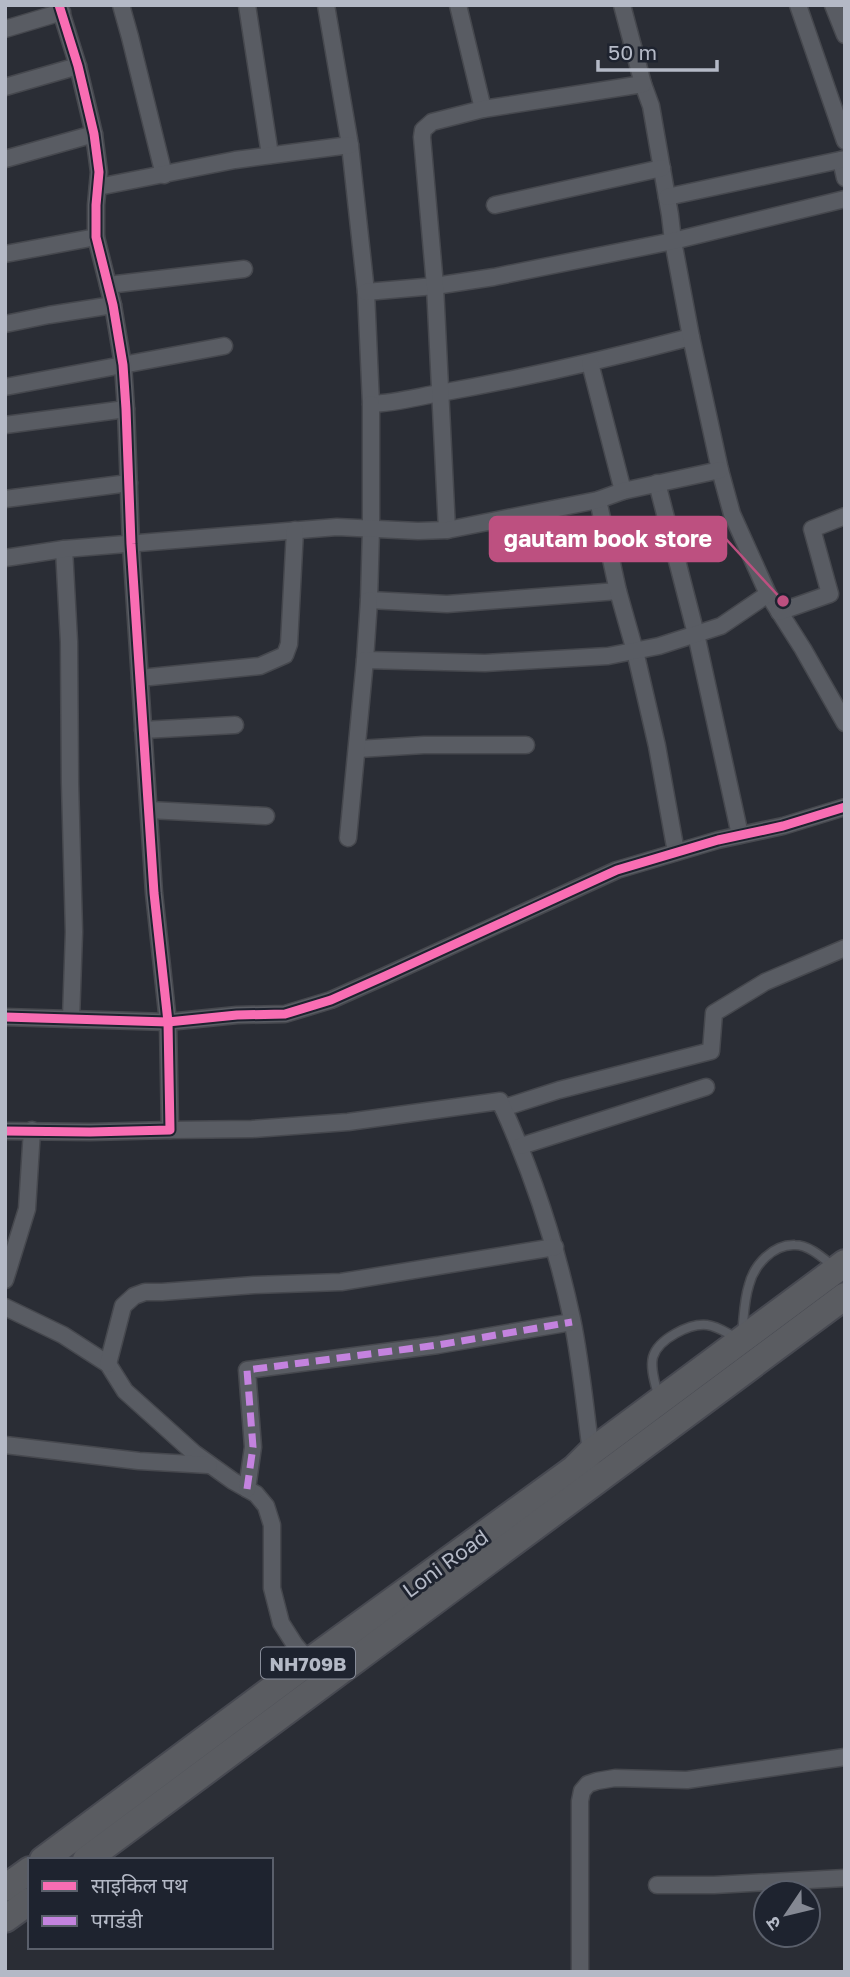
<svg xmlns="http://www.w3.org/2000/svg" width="850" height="1977" viewBox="0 0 850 1977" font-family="'Golos Text','Noto Sans Devanagari',sans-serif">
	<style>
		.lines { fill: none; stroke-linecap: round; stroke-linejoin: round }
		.service-casing { stroke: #46484e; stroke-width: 11 }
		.minor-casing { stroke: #46484e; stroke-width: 19 }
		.trunk-casing { stroke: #474951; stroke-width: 30 }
		.service { stroke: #595c63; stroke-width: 8 }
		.minor { stroke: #595c63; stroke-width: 16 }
		.trunk { stroke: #5a5c61; stroke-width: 26 }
		.quiet { stroke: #c483df; stroke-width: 7; stroke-dasharray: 14 7; stroke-linecap: butt }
		.cycleway-casing { stroke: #1e232f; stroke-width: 13 }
		.cycleway { stroke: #f96db3; stroke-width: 9 }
		.labels { text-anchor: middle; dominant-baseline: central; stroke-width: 6; stroke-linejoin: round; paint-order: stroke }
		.shield { fill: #1e232f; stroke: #878c99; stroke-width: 2 }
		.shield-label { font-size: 19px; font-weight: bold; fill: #b4b9c6 }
		.street-label { font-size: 21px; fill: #b4b9c6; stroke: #1e232f }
		.leader { fill: none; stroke: #bd5080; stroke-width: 2.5 }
		.callout-dot { fill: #bd5080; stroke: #1e232f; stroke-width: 2.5 }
		.callout { fill: #bd5080; stroke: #bd5080; stroke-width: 2.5 }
		.callout-label { font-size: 23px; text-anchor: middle; font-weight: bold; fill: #fff }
	</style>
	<rect width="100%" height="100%" fill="#2a2d35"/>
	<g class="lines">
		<defs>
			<g id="service">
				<path d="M742,1333C744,1317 744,1300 749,1285C754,1265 773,1244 795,1245C809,1245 823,1258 833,1266"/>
				<path d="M658,1395C655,1383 650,1368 653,1357C658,1339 690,1323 707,1325C717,1326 727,1333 737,1338"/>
			</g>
			<g id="minor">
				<path d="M121,5L130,37L164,175"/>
				<path d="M247,5L270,155"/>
				<path d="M326,5L350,145L366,292L371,404C395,403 417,397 440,393C525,378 608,359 691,337"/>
				<path d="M458,5L483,109"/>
				<path d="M622,5L643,84L651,106L670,215L673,241L691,337L720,470L732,514L768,594L803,649L845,723"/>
				<path d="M798,5L845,141"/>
				<path d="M833,5L845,35"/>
				<path d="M5,29L62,12"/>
				<path d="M5,87L78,66"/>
				<path d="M5,159L94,134"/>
				<path d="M841,160L845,178"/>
				<path d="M98,187L235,160L350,145"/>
				<path d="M667,197L845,159"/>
				<path d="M495,205L662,168"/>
				<path d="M5,254L96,237"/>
				<path d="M108,285L244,269"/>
				<path d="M366,292L435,286L494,277L673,241L845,199"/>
				<path d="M5,324L49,315L113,305"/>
				<path d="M590,363L623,491"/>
				<path d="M5,387L224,346"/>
				<path d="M371,404V529L369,600L447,604L618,591"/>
				<path d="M5,425L126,409"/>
				<path d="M657,483L696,634L740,835"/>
				<path d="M5,499L129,483"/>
				<path d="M598,500L618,591L635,651L657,746L676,852"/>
				<path d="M447,530L435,286L422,137L423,130L432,122L483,109L643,84"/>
				<path d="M64,549L69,642L70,783L74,932L71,1019"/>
				<path d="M5,558L64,549L337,527L418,531L447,530L598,500L623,491L720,470"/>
				<path d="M779,612L830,594L812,529L845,516"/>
				<path d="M365,660L369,600"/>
				<path d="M140,678L260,666L285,655L289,644L295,530"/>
				<path d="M143,730L235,725"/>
				<path d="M358,749L424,745H526"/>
				<path d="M149,810L266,816"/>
				<path d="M348,838L365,660L485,663L608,656L659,646L721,626L768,594"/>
				<path d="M5,1017L168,1022L237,1015L285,1014L331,1000L385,976L617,870L718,840L783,826L845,807"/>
				<path d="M503,1108L559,1090L711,1051L714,1013L765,982L845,948"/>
				<path d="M170,1130L252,1129L348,1122L500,1101C532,1171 556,1244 572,1319C581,1363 585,1408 591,1452"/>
				<path d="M5,1131L90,1132L170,1130L168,1022L154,893L131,544L126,409L123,365L113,305L96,237V205L99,172L94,134L78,66L59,5"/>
				<path d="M521,1146L706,1087"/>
				<path d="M5,1280L27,1209L32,1130"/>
				<path d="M5,1307L63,1335L108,1364L125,1391L194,1453L233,1481L256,1494L266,1506L272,1525V1588L281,1623L295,1645L313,1666"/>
				<path d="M108,1364L123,1306L134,1296L145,1292H162L254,1285L341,1282L555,1247"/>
				<path d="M5,1445L139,1461L209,1465"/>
				<path d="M247,1489L253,1447L247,1370L438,1345L572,1322"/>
				<path d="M657,1885H714L845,1878"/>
				<path d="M580,1972V1801L582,1791L588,1784L597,1781L615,1778L687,1780L845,1757"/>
			</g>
			<g id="trunk">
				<path d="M43,1860L310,1661L574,1469L591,1452L845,1263"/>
				<path d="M86,1860L845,1296"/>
				<path d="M5,1888L30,1870"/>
				<path d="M5,1919L30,1901"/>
			</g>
		</defs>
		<use href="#service" class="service-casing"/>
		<use href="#minor" class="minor-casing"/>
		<use href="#trunk" class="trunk-casing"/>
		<use href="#service" class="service"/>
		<use href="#minor" class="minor"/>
		<use href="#trunk" class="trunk"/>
		<path class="quiet" d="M247,1489L253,1447L247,1370L438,1345L572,1322"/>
		<defs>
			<g id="cycleway">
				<path d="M5,1017L168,1022L237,1015L285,1014L331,1000L385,976L617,870L718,840L783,826L845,807"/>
				<path d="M5,1131L90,1132L170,1130L168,1022L154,893L131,544L126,409L123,365L113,305L96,237V205L99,172L94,134L78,66L59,5"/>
			</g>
		</defs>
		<use href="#cycleway" class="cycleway-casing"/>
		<use href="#cycleway" class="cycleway"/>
	</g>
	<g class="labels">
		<rect class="shield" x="261" y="1647.5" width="94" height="31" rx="5"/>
		<g class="shield-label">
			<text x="308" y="1663">NH709B</text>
		</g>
		<g class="street-label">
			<text transform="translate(445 1563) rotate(-36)">Loni Road</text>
		</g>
	</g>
	<path class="leader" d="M783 601L726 539"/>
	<circle class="callout-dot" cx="783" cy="601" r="7"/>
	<rect class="callout" x="490" y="517" width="236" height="44" rx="7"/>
	<g class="callout-label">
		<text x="608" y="547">gautam book store</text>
	</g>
	<rect width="850" height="1977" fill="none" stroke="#b4b9c6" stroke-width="14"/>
	<rect x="28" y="1858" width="245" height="91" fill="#1e232f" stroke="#5a5f6b" stroke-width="2"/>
	<rect x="42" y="1881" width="35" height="10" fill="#f96db3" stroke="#5a5f6b" stroke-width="2"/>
	<text x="91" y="1893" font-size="21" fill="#b4b9c6">साइकिल पथ</text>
	<rect x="42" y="1916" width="35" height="10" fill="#c483df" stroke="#5a5f6b" stroke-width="2"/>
	<text x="91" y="1928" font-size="21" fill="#b4b9c6">पगडंडी</text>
	<g transform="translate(787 1914) rotate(235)"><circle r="33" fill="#1e232f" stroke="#5a5f6b" stroke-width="2"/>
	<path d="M0-5L12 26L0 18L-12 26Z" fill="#848893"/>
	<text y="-10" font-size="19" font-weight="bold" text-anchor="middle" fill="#b4b9c6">उ</text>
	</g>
	<path d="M598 60v10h119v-10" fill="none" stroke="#b4b9c6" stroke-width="3.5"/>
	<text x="608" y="60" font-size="21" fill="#b4b9c6" stroke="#1e232f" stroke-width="5" paint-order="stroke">50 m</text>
</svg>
